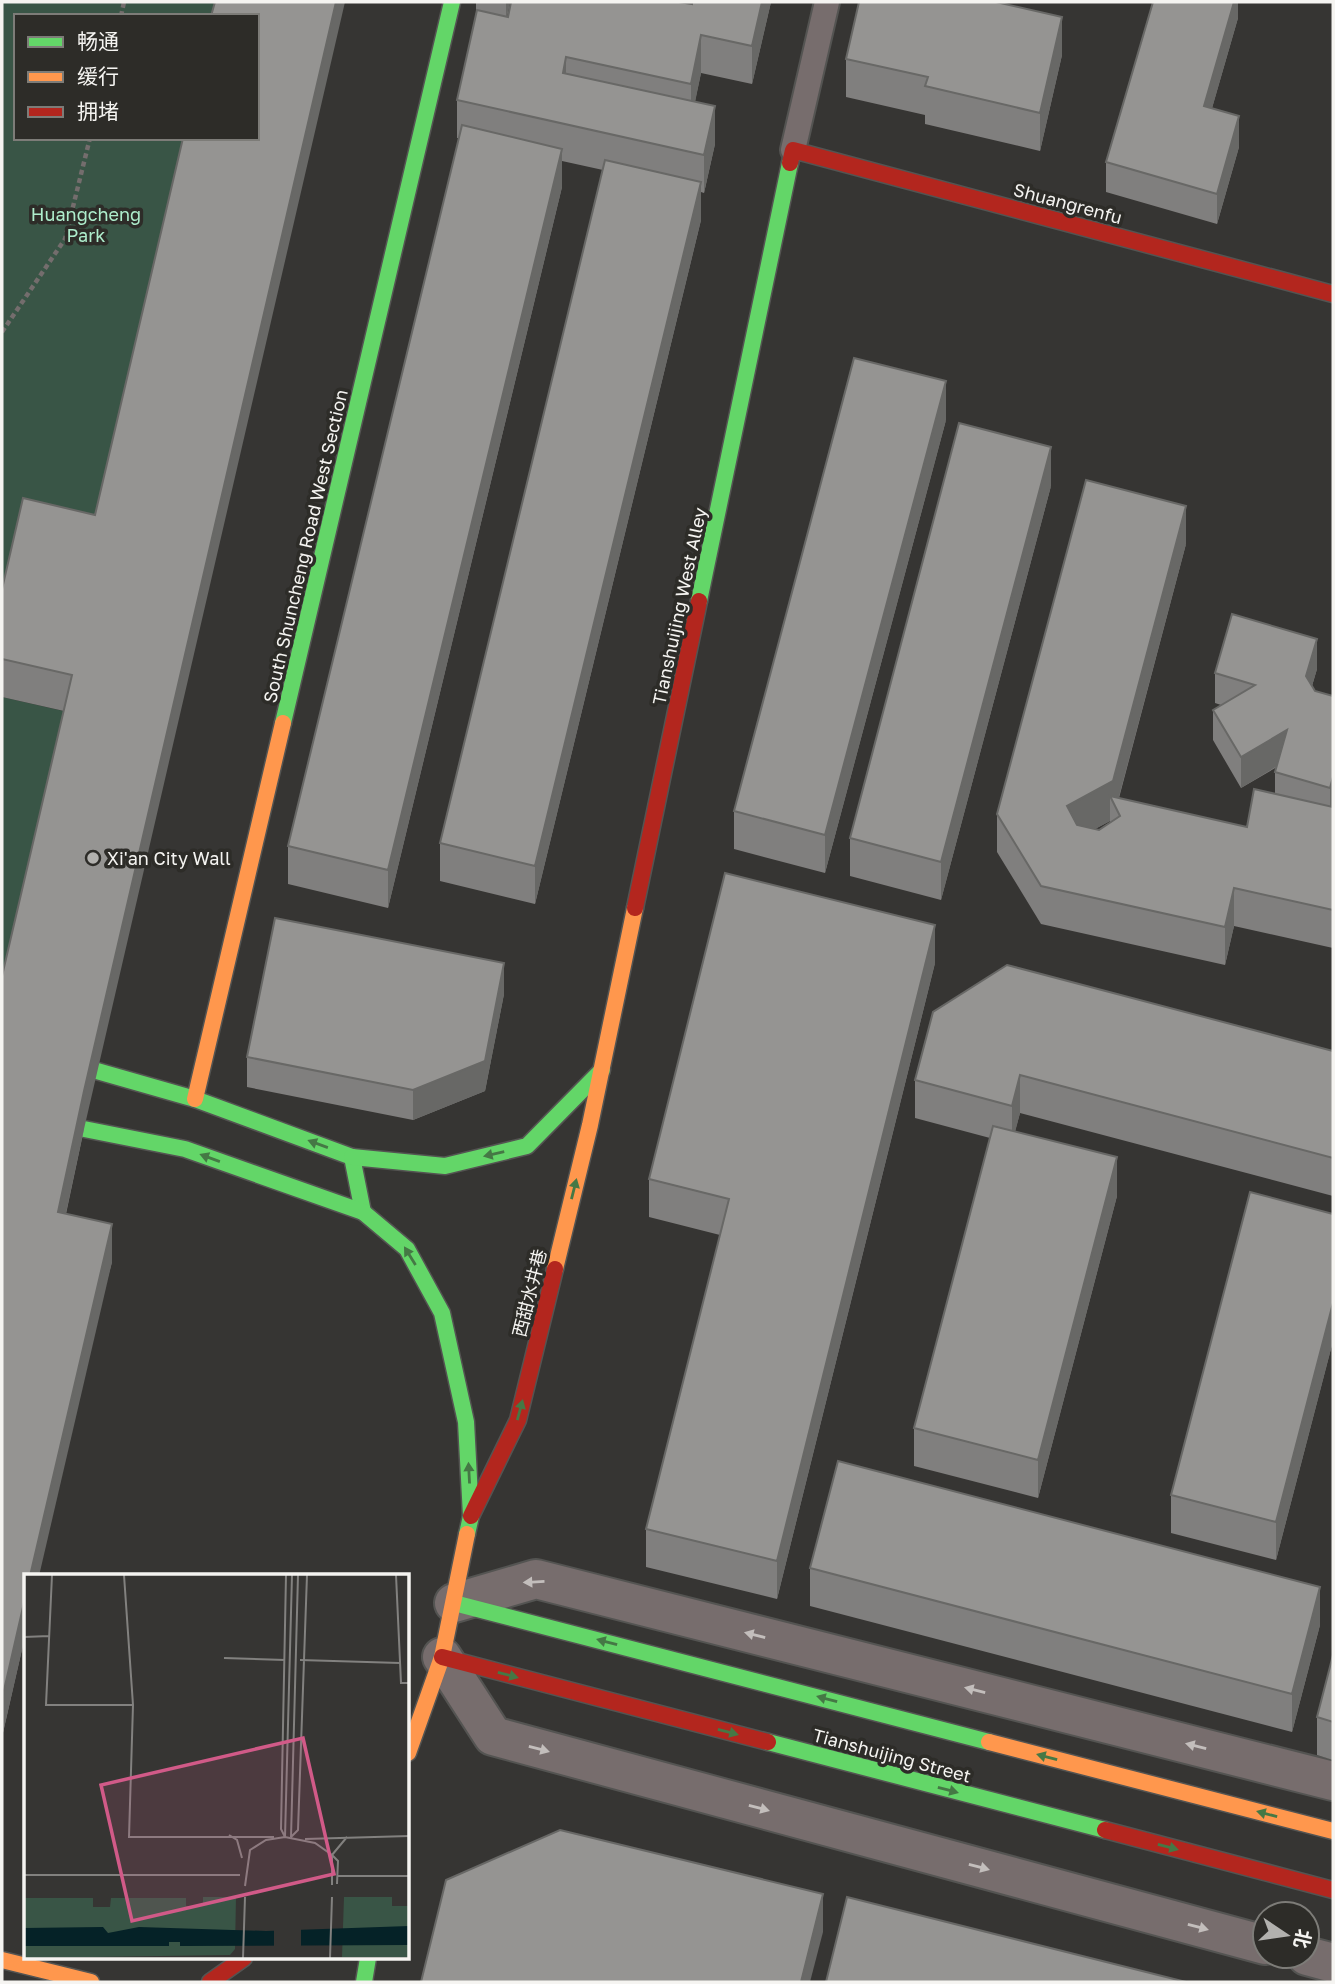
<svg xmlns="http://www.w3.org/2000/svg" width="1335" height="1984" viewBox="0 0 1335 1984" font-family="'Golos Text','Noto Sans SC',sans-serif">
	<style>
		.green { fill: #395546 }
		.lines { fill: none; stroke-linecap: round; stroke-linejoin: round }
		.lane-casing { stroke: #545452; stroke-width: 28 }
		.street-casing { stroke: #545452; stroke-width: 42 }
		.fast-casing { stroke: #545452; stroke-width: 19 }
		.slow-casing { stroke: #545452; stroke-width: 19 }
		.jam-casing { stroke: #545452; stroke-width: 19 }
		.path { stroke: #746d6d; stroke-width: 4.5; stroke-dasharray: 5 3.5; stroke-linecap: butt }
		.lane { stroke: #776d6d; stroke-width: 24 }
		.street { stroke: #776d6d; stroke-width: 38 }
		.fast { stroke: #63d668; stroke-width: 16 }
		.slow { stroke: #ff974d; stroke-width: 16 }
		.jam { stroke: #b3261e; stroke-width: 16 }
		.wall { fill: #807f7e; fill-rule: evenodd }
		.shaded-wall { fill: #686866 }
		.building { fill: #959492; stroke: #686866; stroke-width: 2 }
		.oneway { fill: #457845 }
		.oneway2 { fill: #c3bebc }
		.poi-dot { fill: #b2b1ae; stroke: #2d2c28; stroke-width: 2.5 }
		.labels { text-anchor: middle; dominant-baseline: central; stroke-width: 7; stroke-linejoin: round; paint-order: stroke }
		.street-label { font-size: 18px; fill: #f5f4f1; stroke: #2d2c28 }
		.park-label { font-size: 18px; fill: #aeedcc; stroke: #2d2c28 }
		.poi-label { font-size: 18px; fill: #f5f4f1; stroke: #2d2c28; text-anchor: start }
		.inset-road { fill: none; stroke: #82817f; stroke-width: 2 }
		.view { fill: #d15a88; fill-opacity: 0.15; stroke: #d15a88; stroke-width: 3.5 }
		.inset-edge { fill: none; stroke: #f5f4f1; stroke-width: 3.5 }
	</style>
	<rect width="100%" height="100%" fill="#363533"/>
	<g class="green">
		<path d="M2,2H224L220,16H16V138H192L95,553L2,627Z"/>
		<path d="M2,697L72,713L2,1015Z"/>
	</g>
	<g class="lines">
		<defs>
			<path id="lane" d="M793,150L827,2"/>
			<g id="street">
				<path d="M454,1603L536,1579L1333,1781"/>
				<path d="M442,1657L493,1736L1265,1945"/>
				<path d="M1307,1956L1333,1963"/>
			</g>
			<g id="fast">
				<path d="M699,601L790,163"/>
				<path d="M283,723L452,2"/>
				<path d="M97,1071L195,1099L352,1157L363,1212"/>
				<path d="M84,1129L185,1149L363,1212L407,1249L442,1313L466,1422L471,1516L467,1534"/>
				<path d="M352,1157L445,1166L527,1146L602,1070"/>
				<path d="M454,1603L989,1742"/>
				<path d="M768,1742L1105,1830"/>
				<path d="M364,1982L368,1958"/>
			</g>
			<g id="slow">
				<path d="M195,1099L283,723"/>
				<path d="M555,1269L590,1125L635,908"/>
				<path d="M989,1742L1333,1831"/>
				<path d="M408,1753L442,1657L467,1534"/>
				<path d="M2,1960L91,1982"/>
			</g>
			<g id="jam">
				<path d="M790,163L793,150L1333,294"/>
				<path d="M635,908L699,601"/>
				<path d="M471,1516L518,1420L555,1269"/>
				<path d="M442,1657L768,1742"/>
				<path d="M1105,1830L1333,1890"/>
				<path d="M210,1982L244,1958"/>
			</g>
		</defs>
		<use href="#lane" class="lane-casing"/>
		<use href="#street" class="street-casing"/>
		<use href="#fast" class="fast-casing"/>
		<use href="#slow" class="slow-casing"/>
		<use href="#jam" class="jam-casing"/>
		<g class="path">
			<path d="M121,16L124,2"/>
			<path d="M2,332L65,239L90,138"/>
		</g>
		<use href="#lane" class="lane"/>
		<use href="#street" class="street"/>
		<use href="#fast" class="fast"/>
		<use href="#slow" class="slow"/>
		<use href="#jam" class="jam"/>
	</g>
	<g class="wall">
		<path d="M476,2H510L507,17L692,4L771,2L752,84L701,73L695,101L715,144L704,193L701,192V220L535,904L440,881V843L603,170L562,161V187L388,908L288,884V846L459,138H457V100L476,13Z"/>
		<path d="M1238,2V18L1212,108L1239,147L1217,224L1106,192V162Z"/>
		<path d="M1062,55L1040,151L925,124V115L846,97V59Z"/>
		<path d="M946,420L825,873L734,849V811Z"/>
		<path d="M1051,486L941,900L850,876V838Z"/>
		<path d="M95,515L84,1129L66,1214L112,1262L26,1576V1632L2,1737V976L64,711L2,697V589Z"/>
		<path d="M1186,544L1119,798L1247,827L1275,794V772L1277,767L1241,788L1213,740V710L1221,705L1215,703V673L1317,669L1312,686L1315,691L1333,696V948L1234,926L1225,965L1041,924L997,852V814ZM1110,821V823L1099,830L1095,829Z"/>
		<path d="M935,963L777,1599L646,1567V1529L720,1235L649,1217V1179Z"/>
		<path d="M504,994L485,1091L413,1120L247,1087V1057Z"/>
		<path d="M1333,1051V1196L1020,1113L1015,1131L1117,1196L1038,1498L914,1466V1428L990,1138L915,1118V1080Z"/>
		<path d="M1333,1214V1341L1276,1560L1171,1533V1495Z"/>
		<path d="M810,1568L1320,1625L1292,1732L810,1606Z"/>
		<path d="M1333,1655V1760L1317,1755V1717Z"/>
	</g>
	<g class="shaded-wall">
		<path d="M336,2H345L84,1129L58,1250V1212L84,1091Z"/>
		<path d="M506,2H510L506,20Z"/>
		<path d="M762,2H771L752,84V46Z"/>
		<path d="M1234,2H1238V18L1204,136V106Z"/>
		<path d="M1062,17V55L1040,151V113Z"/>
		<path d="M701,35V73L691,122V84Z"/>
		<path d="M566,57V95L563,73Z"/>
		<path d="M715,106V144L704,193V155Z"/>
		<path d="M1239,116V147L1217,224V194Z"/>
		<path d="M562,149V187L388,908V870Z"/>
		<path d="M701,182V220L535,904V866Z"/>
		<path d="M946,381V420L825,873V835Z"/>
		<path d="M1051,447V486L941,900V862Z"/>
		<path d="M1186,506V544L1116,808L1110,796V821L1067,844V806Z"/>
		<path d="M1317,639V669L1306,706V676Z"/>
		<path d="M1287,730V760L1241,788V757Z"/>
		<path d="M1333,777V807L1330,819V788Z"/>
		<path d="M1234,888V926L1225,965V927Z"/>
		<path d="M935,925V963L777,1599V1561Z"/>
		<path d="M504,963V994L485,1091L413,1120V1090Z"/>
		<path d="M1020,1075V1113L1012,1144V1106Z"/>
		<path d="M1117,1157V1196L1038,1498V1460Z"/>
		<path d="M112,1224V1262L39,1576H30Z"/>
		<path d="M1333,1303V1341L1276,1560V1522Z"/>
		<path d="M1320,1587V1625L1292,1732V1694Z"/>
		<path d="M26,1594V1632L2,1737V1699Z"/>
		<path d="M823,1894V1932L810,1982H801Z"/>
	</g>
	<g class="building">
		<path d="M215,2H336L84,1091L58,1212L112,1224L30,1576H26V1594L2,1699V976L72,675L2,659V589L23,498L95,515L183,138H257V16H211Z"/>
		<path d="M511,2H679L692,4V2H762L752,46L701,35L691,84L566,57L563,73L715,106L704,155L457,100L477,10L508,17Z"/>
		<path d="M859,2H996L1062,17L1040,113L925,86L928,77L846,59Z"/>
		<path d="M1153,2H1234L1204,106L1239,116L1217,194L1106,162Z"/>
		<path d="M462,125L562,149L388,870L288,846Z"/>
		<path d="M605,160L701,182L535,866L440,843Z"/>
		<path d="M854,358L946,381L825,835L734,811Z"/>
		<path d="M959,423L1051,447L941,862L850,838Z"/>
		<path d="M1086,480L1186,506L1113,781L1067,806L1077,825L1099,830L1120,816L1110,796L1247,827L1254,789L1333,807V910L1234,888L1225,927L1041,886L997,814Z"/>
		<path d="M1232,614L1317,639L1306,676L1315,691L1333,696V777L1330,788L1275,772L1287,730L1241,757L1213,710L1255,685L1215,673Z"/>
		<path d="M725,873L935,925L777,1561L646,1529L729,1199L649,1179Z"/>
		<path d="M275,918L504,963L485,1061L413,1090L247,1057Z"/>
		<path d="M1007,965L1333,1051V1158L1020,1075L1012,1106L915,1080L933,1012Z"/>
		<path d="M993,1126L1117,1157L1038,1460L914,1428Z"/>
		<path d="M1250,1192L1333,1214V1303L1276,1522L1171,1495Z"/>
		<path d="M838,1461L1320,1587L1292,1694L810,1568Z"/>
		<path d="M1333,1655V1722L1317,1717Z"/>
		<path d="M560,1830L823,1894L801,1982H421L446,1880Z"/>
		<path d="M847,1897L1186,1982H826Z"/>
	</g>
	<defs><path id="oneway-solid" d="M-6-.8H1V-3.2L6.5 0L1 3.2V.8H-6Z" transform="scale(1.75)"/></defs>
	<g class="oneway">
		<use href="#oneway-solid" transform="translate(318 1144) rotate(-160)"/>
		<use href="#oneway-solid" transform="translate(494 1154) rotate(167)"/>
		<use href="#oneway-solid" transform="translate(210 1158) rotate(-160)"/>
		<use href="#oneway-solid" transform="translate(574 1189) rotate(-76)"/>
		<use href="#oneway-solid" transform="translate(410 1256) rotate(-122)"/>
		<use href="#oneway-solid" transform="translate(520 1410) rotate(-75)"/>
		<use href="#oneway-solid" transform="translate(469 1473) rotate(-93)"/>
		<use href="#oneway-solid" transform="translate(607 1642) rotate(-165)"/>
		<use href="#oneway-solid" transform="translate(508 1675) rotate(15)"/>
		<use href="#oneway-solid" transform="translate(827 1699) rotate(-165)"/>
		<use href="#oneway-solid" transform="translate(728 1732) rotate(15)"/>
		<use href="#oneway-solid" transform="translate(1047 1757) rotate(-165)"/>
		<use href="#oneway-solid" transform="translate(948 1790) rotate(15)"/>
		<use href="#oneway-solid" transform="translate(1267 1814) rotate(-165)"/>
		<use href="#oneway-solid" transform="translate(1168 1847) rotate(15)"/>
	</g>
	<g class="oneway2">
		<use href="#oneway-solid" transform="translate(534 1582) rotate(177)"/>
		<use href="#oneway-solid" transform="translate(755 1635) rotate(-166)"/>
		<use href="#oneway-solid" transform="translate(975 1690) rotate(-166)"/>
		<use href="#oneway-solid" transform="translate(1196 1746) rotate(-166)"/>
		<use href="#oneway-solid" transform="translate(539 1749) rotate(15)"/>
		<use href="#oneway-solid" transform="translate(759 1808) rotate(15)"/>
		<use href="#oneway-solid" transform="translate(979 1867) rotate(15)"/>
		<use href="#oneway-solid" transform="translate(1198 1927) rotate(15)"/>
	</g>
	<circle class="poi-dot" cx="93" cy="858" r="7"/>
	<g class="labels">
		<g class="street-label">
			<text transform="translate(1068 203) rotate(15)">Shuangrenfu</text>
			<text transform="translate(305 546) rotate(-77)">South Shuncheng Road West Section</text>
			<text transform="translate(679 606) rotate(-78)">Tianshuijing West Alley</text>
			<text transform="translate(529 1293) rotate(-76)">西甜水井巷</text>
			<text transform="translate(892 1755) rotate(15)">Tianshuijing Street</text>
		</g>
		<g class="park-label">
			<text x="86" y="214">Huangcheng<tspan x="86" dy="21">Park</tspan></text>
		</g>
		<g class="poi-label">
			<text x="107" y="858">Xi'an City Wall</text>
		</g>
	</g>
	<g transform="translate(24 1574)">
		<rect width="385" height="385" fill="#363533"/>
		<path d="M179,323H212L211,375L206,381L0,384V324H69V333H86L87,324H162V332H179ZM320,323H368V332H384L385,323V383H318Z" fill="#395546"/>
		<path d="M385,352V371L156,372V368H145V372H0V354L79,353L84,359L115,353L242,357Z" fill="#052227"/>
		<path d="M250,353H277V374H250Z" fill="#363533"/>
		<path class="inset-road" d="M28,1L22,131H109M100,1L109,131L105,263H250M372,1L377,109H385M0,63L25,62M200,84L261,86M276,86L376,89M205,261L213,266L218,284M261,263L257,255L262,1M261,263L268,1M267,263L274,256L283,1M267,263L274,1M281,265L385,262M308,281L323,263M308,281L314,287L313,310M0,301H216M314,302H385M221,312L226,276L242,266L261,263L291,269L308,281V311M219,384L221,323M306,384L308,323"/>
		<path class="view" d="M279,164L310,300L108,347L77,211Z"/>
		<rect width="385" height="385" class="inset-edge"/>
	</g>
	<rect width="1335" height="1984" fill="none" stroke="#f5f4f1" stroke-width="7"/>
	<rect x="14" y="14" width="245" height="126" fill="#2d2c28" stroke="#7d7c78" stroke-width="2"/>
	<rect x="28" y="37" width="35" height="10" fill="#63d668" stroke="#7d7c78" stroke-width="2"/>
	<text x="77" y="49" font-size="21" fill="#f5f4f1">畅通</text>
	<rect x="28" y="72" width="35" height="10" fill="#ff974d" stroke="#7d7c78" stroke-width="2"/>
	<text x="77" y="84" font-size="21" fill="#f5f4f1">缓行</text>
	<rect x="28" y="107" width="35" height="10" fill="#b3261e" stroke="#7d7c78" stroke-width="2"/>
	<text x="77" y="119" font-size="21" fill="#f5f4f1">拥堵</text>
	<g transform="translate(1286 1935) rotate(103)"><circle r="33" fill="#2d2c28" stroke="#7d7c78" stroke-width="2"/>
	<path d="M0-5L12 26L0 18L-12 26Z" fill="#b2b1ae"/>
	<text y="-10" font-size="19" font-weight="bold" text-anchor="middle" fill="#f5f4f1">北</text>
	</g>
</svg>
